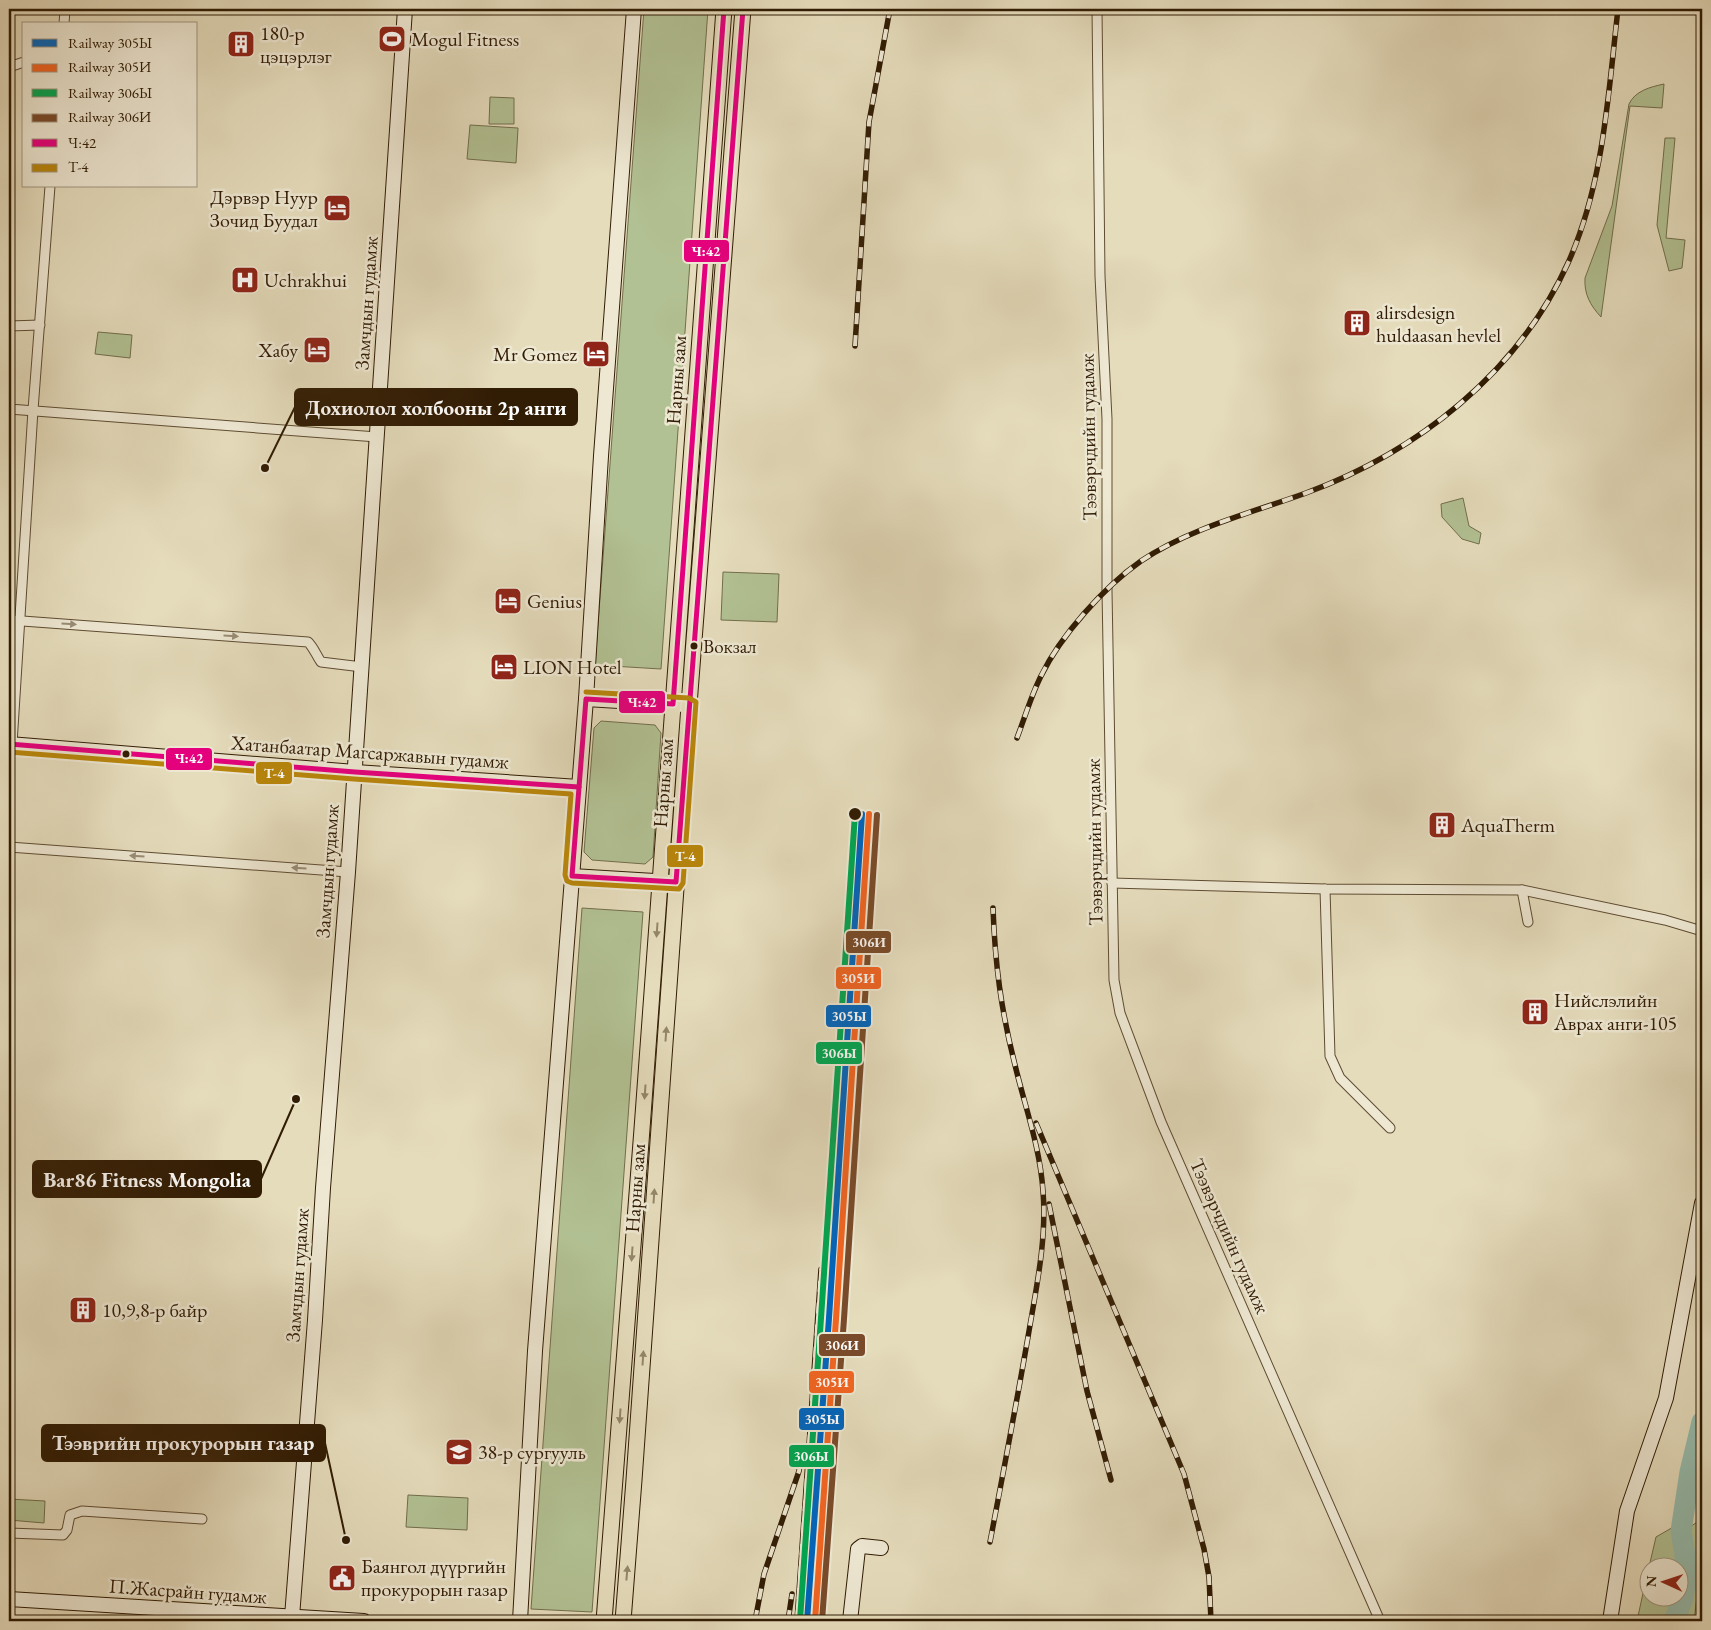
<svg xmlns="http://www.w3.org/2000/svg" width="1711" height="1630" viewBox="0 0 1711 1630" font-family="'EB Garamond',serif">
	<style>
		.green { fill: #b2c193; stroke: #726e4c }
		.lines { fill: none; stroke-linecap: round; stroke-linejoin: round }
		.river { stroke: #96bcad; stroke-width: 21 }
		.street-casing { stroke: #5e4c32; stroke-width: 11 }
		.secondary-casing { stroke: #311c04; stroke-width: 16 }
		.primary-casing { stroke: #311c04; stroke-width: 17 }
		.street { stroke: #eee8d3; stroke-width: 9 }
		.secondary { stroke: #eee8d3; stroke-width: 14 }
		.primary { stroke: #e5dcbc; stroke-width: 15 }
		.rail-casing { stroke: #311c04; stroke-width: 5.5 }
		.rail { stroke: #eee8d3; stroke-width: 4; stroke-dasharray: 11; stroke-linecap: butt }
		.bus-1-casing { stroke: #eee8d3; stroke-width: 9 }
		.bus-2-casing { stroke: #eee8d3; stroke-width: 9 }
		.bus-1 { stroke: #e5007d; stroke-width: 5 }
		.bus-2 { stroke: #b8860b; stroke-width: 5 }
		.rail-1-casing { stroke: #eee8d3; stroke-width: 10 }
		.rail-2-casing { stroke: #eee8d3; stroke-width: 10 }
		.rail-3-casing { stroke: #eee8d3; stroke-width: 10 }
		.rail-4-casing { stroke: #eee8d3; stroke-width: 10 }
		.rail-1 { stroke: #0065bd; stroke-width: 6 }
		.rail-2 { stroke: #f26522; stroke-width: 6 }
		.rail-3 { stroke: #00a651; stroke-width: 6 }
		.rail-4 { stroke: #7a4b2a; stroke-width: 6 }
		.oneway { fill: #998c76 }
		.oneway2 { fill: #948669 }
		.bus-dot { fill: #311c04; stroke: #eee8d3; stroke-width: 2 }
		.labels { text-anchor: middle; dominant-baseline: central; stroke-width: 5; stroke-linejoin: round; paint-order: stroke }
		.bus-label { font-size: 19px; fill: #311c04; stroke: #eee8d3; text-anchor: start }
		.poi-label { font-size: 20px; fill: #311c04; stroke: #eee8d3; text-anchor: start }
		.street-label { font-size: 20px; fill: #311c04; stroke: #eee8d3 }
		.leader { fill: none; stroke: #311c04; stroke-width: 2 }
		.callout-dot { fill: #311c04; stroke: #eee8d3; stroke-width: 2 }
		.callout { fill: #311c04; stroke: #311c04; stroke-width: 2 }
		.callout-label { font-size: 21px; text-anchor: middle; font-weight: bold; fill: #fff }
		.line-badge { stroke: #eee8d3; stroke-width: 2 }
		.badge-label { font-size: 14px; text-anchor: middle; font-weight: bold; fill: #fff }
	</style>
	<rect width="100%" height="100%" fill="#e5dcbc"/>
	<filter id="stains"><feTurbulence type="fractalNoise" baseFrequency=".004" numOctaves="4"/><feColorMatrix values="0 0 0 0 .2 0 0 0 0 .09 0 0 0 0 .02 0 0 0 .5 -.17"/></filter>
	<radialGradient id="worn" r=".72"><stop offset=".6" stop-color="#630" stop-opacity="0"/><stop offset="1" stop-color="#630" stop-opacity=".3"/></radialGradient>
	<g class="green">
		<path d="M644,9H708L661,669L595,665Z"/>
		<path d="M1664,84L1662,108L1630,106L1601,317C1590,305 1584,294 1585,278L1612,206L1629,104C1635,91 1650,87 1664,84Z"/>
		<path d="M490,97L514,98V124H489Z"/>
		<path d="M470,125L518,128L516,163L467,159Z"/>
		<path d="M1665,138H1675L1666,238L1685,240L1682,268L1669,271L1657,225Z"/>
		<path d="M98,332L132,335L130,358L95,354Z"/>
		<path d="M1463,498L1469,526L1481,533L1479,544L1462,539L1442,517L1441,504Z"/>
		<path d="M723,572L779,574L777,622L721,620Z"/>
		<path d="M601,721L655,725L661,733L653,857L645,864L592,860L584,852L594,728Z"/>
		<path d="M582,908L643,912L592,1612L531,1609Z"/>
		<path d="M408,1495L468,1498L467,1530L406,1527Z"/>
		<path d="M9,1499L45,1501L44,1523L9,1520Z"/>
		<path d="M1700,1520L1699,1580L1694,1621H1679L1683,1610L1690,1572L1687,1529Z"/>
		<path d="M1675,1526L1680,1574L1679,1588L1678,1568L1649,1567L1656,1537Z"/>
		<path d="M1648,1570V1598H1677L1676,1606L1669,1621H1637Z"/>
	</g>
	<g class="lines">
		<path class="river" d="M1674,1621L1683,1598L1686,1580L1685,1555L1681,1531L1690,1472L1702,1422"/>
		<defs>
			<g id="street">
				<path d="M1097,9L1100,276L1107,419V591L1114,980L1120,1013L1161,1122L1380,1621"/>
				<path d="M64,24L65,9"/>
				<path d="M9,67L24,62"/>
				<path d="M9,326L40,325"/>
				<path d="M9,409L377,437"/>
				<path d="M9,620L308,642C314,648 316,655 321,662L362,667"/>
				<path d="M12,744L33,410L50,186"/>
				<path d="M9,847L348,872"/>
				<path d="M1112,883L1325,889L1522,890L1665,920L1702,931"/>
				<path d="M1325,889L1330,1056L1340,1078L1390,1128"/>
				<path d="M1522,890L1528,922"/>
				<path d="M9,1533L63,1535L67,1530L70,1515L82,1511L202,1519"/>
			</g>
			<g id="secondary">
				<path d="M586,699L685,705"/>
				<path d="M9,744L355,772L579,787"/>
				<path d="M572,876L671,882"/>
				<path d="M9,1599L364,1621"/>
				<path d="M292,1617L315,1320L323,1188L348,872L405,9"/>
				<path d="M520,1621L535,1351L586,699L601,456L634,9"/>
				<path d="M850,1621L858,1549L862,1546L881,1548"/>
				<path d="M1610,1621L1627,1511L1666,1398L1702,1203"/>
			</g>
			<g id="primary">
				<path d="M604,1621L642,1129L724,9"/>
				<path d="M623,1621L634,1480L689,705L743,9"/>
			</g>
		</defs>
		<use href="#street" class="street-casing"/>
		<use href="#secondary" class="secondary-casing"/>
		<use href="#primary" class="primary-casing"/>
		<use href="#street" class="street"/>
		<use href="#secondary" class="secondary"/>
		<use href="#primary" class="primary"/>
		<defs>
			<g id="rail">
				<path d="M855,346L869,122L890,9"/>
				<path d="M1017,738C1025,717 1031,696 1041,676C1061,635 1104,587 1141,561C1190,528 1251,513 1306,493C1417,452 1518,373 1568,263C1604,183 1608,95 1618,9"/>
				<path d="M1036,1123L1184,1474L1204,1549L1209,1577L1211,1621"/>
				<path d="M1049,1204L1087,1391L1111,1480"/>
				<path d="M990,1542C1003,1474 1016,1406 1028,1337C1036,1289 1047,1240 1043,1191C1040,1147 1025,1107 1015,1065C1001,1010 995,964 993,908"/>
				<path d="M755,1621L764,1574L799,1471L801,1458"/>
				<path d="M788,1621L792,1594"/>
				<path d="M797,1621L821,1269"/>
			</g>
		</defs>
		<use href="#rail" class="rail-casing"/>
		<use href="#rail" class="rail"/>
		<defs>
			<g id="bus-1">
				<path d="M724,9L673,704L586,699L572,876L676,882L743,9"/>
				<path d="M9,744L355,772L579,787"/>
			</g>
			<path id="bus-2" d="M9,752L354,779L571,794L565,875L567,881L572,883L679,889L683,883L696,702L689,698L586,692"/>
		</defs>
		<use href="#bus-1" class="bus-1-casing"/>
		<use href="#bus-2" class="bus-2-casing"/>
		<use href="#bus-1" class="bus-1"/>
		<use href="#bus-2" class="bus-2"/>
		<defs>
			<path id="rail-1" d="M807,1621L829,1318L862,814"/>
			<path id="rail-2" d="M815,1621L836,1319L869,814"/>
			<path id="rail-3" d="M800,1620L821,1318L855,814"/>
			<path id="rail-4" d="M822,1621L844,1319L877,815"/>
		</defs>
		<use href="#rail-1" class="rail-1-casing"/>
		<use href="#rail-2" class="rail-2-casing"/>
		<use href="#rail-3" class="rail-3-casing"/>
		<use href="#rail-4" class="rail-4-casing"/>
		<use href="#rail-1" class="rail-1"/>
		<use href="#rail-2" class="rail-2"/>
		<use href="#rail-3" class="rail-3"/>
		<use href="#rail-4" class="rail-4"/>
	</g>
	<defs><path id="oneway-solid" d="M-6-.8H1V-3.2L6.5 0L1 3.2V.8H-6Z" transform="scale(1.25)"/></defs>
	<g class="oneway">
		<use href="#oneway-solid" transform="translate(69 624) rotate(4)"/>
		<use href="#oneway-solid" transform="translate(231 636) rotate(4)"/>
		<use href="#oneway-solid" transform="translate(137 856) rotate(-176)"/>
		<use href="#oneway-solid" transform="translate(299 868) rotate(-176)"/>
	</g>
	<g class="oneway2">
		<use href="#oneway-solid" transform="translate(657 930) rotate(94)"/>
		<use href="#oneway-solid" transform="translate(666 1034) rotate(-86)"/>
		<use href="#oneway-solid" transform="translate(645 1092) rotate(94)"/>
		<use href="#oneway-solid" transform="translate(654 1196) rotate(-86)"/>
		<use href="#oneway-solid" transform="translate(632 1254) rotate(94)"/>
		<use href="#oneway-solid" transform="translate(643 1358) rotate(-86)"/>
		<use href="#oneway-solid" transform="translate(620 1416) rotate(94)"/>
		<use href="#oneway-solid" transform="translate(627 1573) rotate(-85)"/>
	</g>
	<defs>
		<symbol id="stadium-square" viewBox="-11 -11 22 22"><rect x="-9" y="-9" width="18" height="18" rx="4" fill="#8f2418" stroke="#eee8d3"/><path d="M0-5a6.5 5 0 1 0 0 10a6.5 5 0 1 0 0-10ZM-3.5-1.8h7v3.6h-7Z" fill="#fff"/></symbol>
		<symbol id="building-square" viewBox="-11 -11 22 22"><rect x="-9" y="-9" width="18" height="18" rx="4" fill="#8f2418" stroke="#eee8d3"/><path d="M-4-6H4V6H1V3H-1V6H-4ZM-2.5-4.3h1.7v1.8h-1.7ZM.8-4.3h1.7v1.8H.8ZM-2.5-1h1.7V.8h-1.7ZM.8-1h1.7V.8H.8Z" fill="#fff"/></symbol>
		<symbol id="hotel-square" viewBox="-11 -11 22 22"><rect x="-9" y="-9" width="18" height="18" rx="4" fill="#8f2418" stroke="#eee8d3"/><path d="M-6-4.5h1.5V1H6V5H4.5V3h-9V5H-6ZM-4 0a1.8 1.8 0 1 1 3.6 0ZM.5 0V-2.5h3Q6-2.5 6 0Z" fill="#fff"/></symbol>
		<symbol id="hospital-square" viewBox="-11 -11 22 22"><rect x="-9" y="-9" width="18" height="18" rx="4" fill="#8f2418" stroke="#eee8d3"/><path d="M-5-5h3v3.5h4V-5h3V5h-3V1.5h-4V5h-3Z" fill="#fff"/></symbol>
		<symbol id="school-square" viewBox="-11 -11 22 22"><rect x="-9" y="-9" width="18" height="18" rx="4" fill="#8f2418" stroke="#eee8d3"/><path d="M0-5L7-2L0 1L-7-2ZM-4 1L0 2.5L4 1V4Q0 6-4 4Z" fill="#fff"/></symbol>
		<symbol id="civic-square" viewBox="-11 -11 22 22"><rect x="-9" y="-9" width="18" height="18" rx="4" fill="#8f2418" stroke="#eee8d3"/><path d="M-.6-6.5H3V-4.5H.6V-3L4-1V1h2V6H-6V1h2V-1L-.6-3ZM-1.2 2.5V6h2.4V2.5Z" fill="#fff"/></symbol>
	</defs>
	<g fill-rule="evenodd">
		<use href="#stadium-square" x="376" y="23" width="32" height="32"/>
		<use href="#building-square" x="225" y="28" width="32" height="32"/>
		<use href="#hotel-square" x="321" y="192" width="32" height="32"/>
		<use href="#hospital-square" x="229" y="264" width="32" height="32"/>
		<use href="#building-square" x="1341" y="307" width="32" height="32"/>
		<use href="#hotel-square" x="301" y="334" width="32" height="32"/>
		<use href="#hotel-square" x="580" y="338" width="32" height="32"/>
		<use href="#hotel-square" x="492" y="585" width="32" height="32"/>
		<use href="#hotel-square" x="488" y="651" width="32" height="32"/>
		<use href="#building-square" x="1426" y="809" width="32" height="32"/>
		<use href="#building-square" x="1519" y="996" width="32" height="32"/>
		<use href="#building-square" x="67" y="1294" width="32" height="32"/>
		<use href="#school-square" x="443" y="1436" width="32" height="32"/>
		<use href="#civic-square" x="326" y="1562" width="32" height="32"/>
	</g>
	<g class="bus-dot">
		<circle cx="694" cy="646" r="4.5"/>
		<circle cx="126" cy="754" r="4.5"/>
		<circle cx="855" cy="814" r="7"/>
	</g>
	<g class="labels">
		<g class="bus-label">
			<text x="703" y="646">Вокзал</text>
		</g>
		<g class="poi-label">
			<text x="260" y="33">180-р<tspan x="260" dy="23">цэцэрлэг</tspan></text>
			<text x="411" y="39">Mogul Fitness</text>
			<text x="318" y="197" text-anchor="end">Дэрвэр Нуур<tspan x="318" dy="23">Зочид Буудал</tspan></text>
			<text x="264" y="280">Uchrakhui</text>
			<text x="1376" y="312">alirsdesign<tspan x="1376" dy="23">huldaasan hevlel</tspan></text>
			<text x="298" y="350" text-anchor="end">Хабу</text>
			<text x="577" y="354" text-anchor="end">Mr Gomez</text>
			<text x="527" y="601">Genius</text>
			<text x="523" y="667">LION Hotel</text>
			<text x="1461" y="825">AquaTherm</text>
			<text x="1554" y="1000">Нийслэлийн<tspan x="1554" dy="23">Аврах анги-105</tspan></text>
			<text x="102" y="1310">10,9,8-р байр</text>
			<text x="478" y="1452">38-р сургууль</text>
			<text x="361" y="1566">Баянгол дүүргийн<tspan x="361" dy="23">прокурорын газар</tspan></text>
		</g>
		<g class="street-label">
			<text transform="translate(366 303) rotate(-86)">Замчдын гудамж</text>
			<text transform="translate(676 380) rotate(-86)">Нарны зам</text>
			<text transform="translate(1088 437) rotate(-91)">Тээвэрчдийн гудамж</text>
			<text transform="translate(370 752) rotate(4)">Хатанбаатар Магсаржавын гудамж</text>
			<text transform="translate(663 783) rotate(-86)">Нарны зам</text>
			<text transform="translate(1094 842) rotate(-91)">Тээвэрчдийн гудамж</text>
			<text transform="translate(327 871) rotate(-86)">Замчдын гудамж</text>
			<text transform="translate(635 1188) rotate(-86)">Нарны зам</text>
			<text transform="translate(1230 1236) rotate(66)">Тээвэрчдийн гудамж</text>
			<text transform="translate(297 1275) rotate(-86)">Замчдын гудамж</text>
			<text transform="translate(188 1591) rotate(4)">П.Жасрайн гудамж</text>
		</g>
	</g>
	<path class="leader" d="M265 468L295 407M296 1099L261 1179M346 1540L325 1443"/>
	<g class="callout-dot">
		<circle cx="265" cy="468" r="5"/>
		<circle cx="296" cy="1099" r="5"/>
		<circle cx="346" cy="1540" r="5"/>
	</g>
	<g class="callout">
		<rect x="295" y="389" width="282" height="36" rx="5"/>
		<rect x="33" y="1161" width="228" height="36" rx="5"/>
		<rect x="42" y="1425" width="283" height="36" rx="5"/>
	</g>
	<g class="callout-label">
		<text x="436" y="415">Дохиолол холбооны 2р анги</text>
		<text x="147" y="1187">Bar86 Fitness Mongolia</text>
		<text x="183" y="1450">Тээврийн прокурорын газар</text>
	</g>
	<g class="line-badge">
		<rect x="683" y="239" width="47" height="24" rx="5" fill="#e5007d"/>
		<rect x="618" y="690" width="48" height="24" rx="5" fill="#e5007d"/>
		<rect x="165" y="747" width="48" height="24" rx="5" fill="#e5007d"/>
		<rect x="255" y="761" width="38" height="24" rx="5" fill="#b8860b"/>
		<rect x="666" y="844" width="38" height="24" rx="5" fill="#b8860b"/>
		<rect x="845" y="930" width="47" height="24" rx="5" fill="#7a4b2a"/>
		<rect x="835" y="966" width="47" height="24" rx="5" fill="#f26522"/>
		<rect x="825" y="1004" width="47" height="24" rx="5" fill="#0065bd"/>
		<rect x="815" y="1041" width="48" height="24" rx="5" fill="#00a651"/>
		<rect x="818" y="1333" width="48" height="24" rx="5" fill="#7a4b2a"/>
		<rect x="808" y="1370" width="47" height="24" rx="5" fill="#f26522"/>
		<rect x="798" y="1407" width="47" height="24" rx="5" fill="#0065bd"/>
		<rect x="788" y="1444" width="47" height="24" rx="5" fill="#00a651"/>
	</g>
	<g class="badge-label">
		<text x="706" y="256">Ч:42</text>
		<text x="642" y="707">Ч:42</text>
		<text x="189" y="763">Ч:42</text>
		<text x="274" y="778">Т-4</text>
		<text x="685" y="861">Т-4</text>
		<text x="869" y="947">306И</text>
		<text x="858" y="983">305И</text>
		<text x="849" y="1021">305Ы</text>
		<text x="839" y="1058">306Ы</text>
		<text x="842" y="1350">306И</text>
		<text x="832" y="1387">305И</text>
		<text x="822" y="1424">305Ы</text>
		<text x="811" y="1461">306Ы</text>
	</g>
	<rect width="1711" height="1630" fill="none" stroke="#e5dcbc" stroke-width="30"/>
	<rect x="10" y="10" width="1691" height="1610" fill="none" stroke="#311c04" stroke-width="2.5"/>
	<rect x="15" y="15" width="1681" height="1600" fill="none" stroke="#311c04"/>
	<rect x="22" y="22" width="175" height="165" fill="#eee8d3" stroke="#a29680"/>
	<rect x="32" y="39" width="25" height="8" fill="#0065bd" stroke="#a29680"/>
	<text x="68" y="48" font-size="15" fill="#311c04">Railway 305Ы</text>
	<rect x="32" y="64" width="25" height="8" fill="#f26522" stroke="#a29680"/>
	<text x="68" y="72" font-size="15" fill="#311c04">Railway 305И</text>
	<rect x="32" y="89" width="25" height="8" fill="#00a651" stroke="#a29680"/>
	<text x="68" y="98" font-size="15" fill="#311c04">Railway 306Ы</text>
	<rect x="32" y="114" width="25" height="8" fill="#7a4b2a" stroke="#a29680"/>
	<text x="68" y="122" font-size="15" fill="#311c04">Railway 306И</text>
	<rect x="32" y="139" width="25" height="8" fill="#e5007d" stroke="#a29680"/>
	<text x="68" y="148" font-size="15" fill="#311c04">Ч:42</text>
	<rect x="32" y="164" width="25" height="8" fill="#b8860b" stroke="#a29680"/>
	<text x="68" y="172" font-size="15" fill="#311c04">Т-4</text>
	<g transform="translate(1664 1582) rotate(273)"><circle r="24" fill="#eee8d3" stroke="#a29680"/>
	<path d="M0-4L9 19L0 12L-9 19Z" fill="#8f2418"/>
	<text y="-8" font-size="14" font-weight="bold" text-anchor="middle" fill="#311c04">N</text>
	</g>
	<rect width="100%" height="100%" filter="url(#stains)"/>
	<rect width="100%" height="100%" fill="url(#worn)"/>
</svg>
